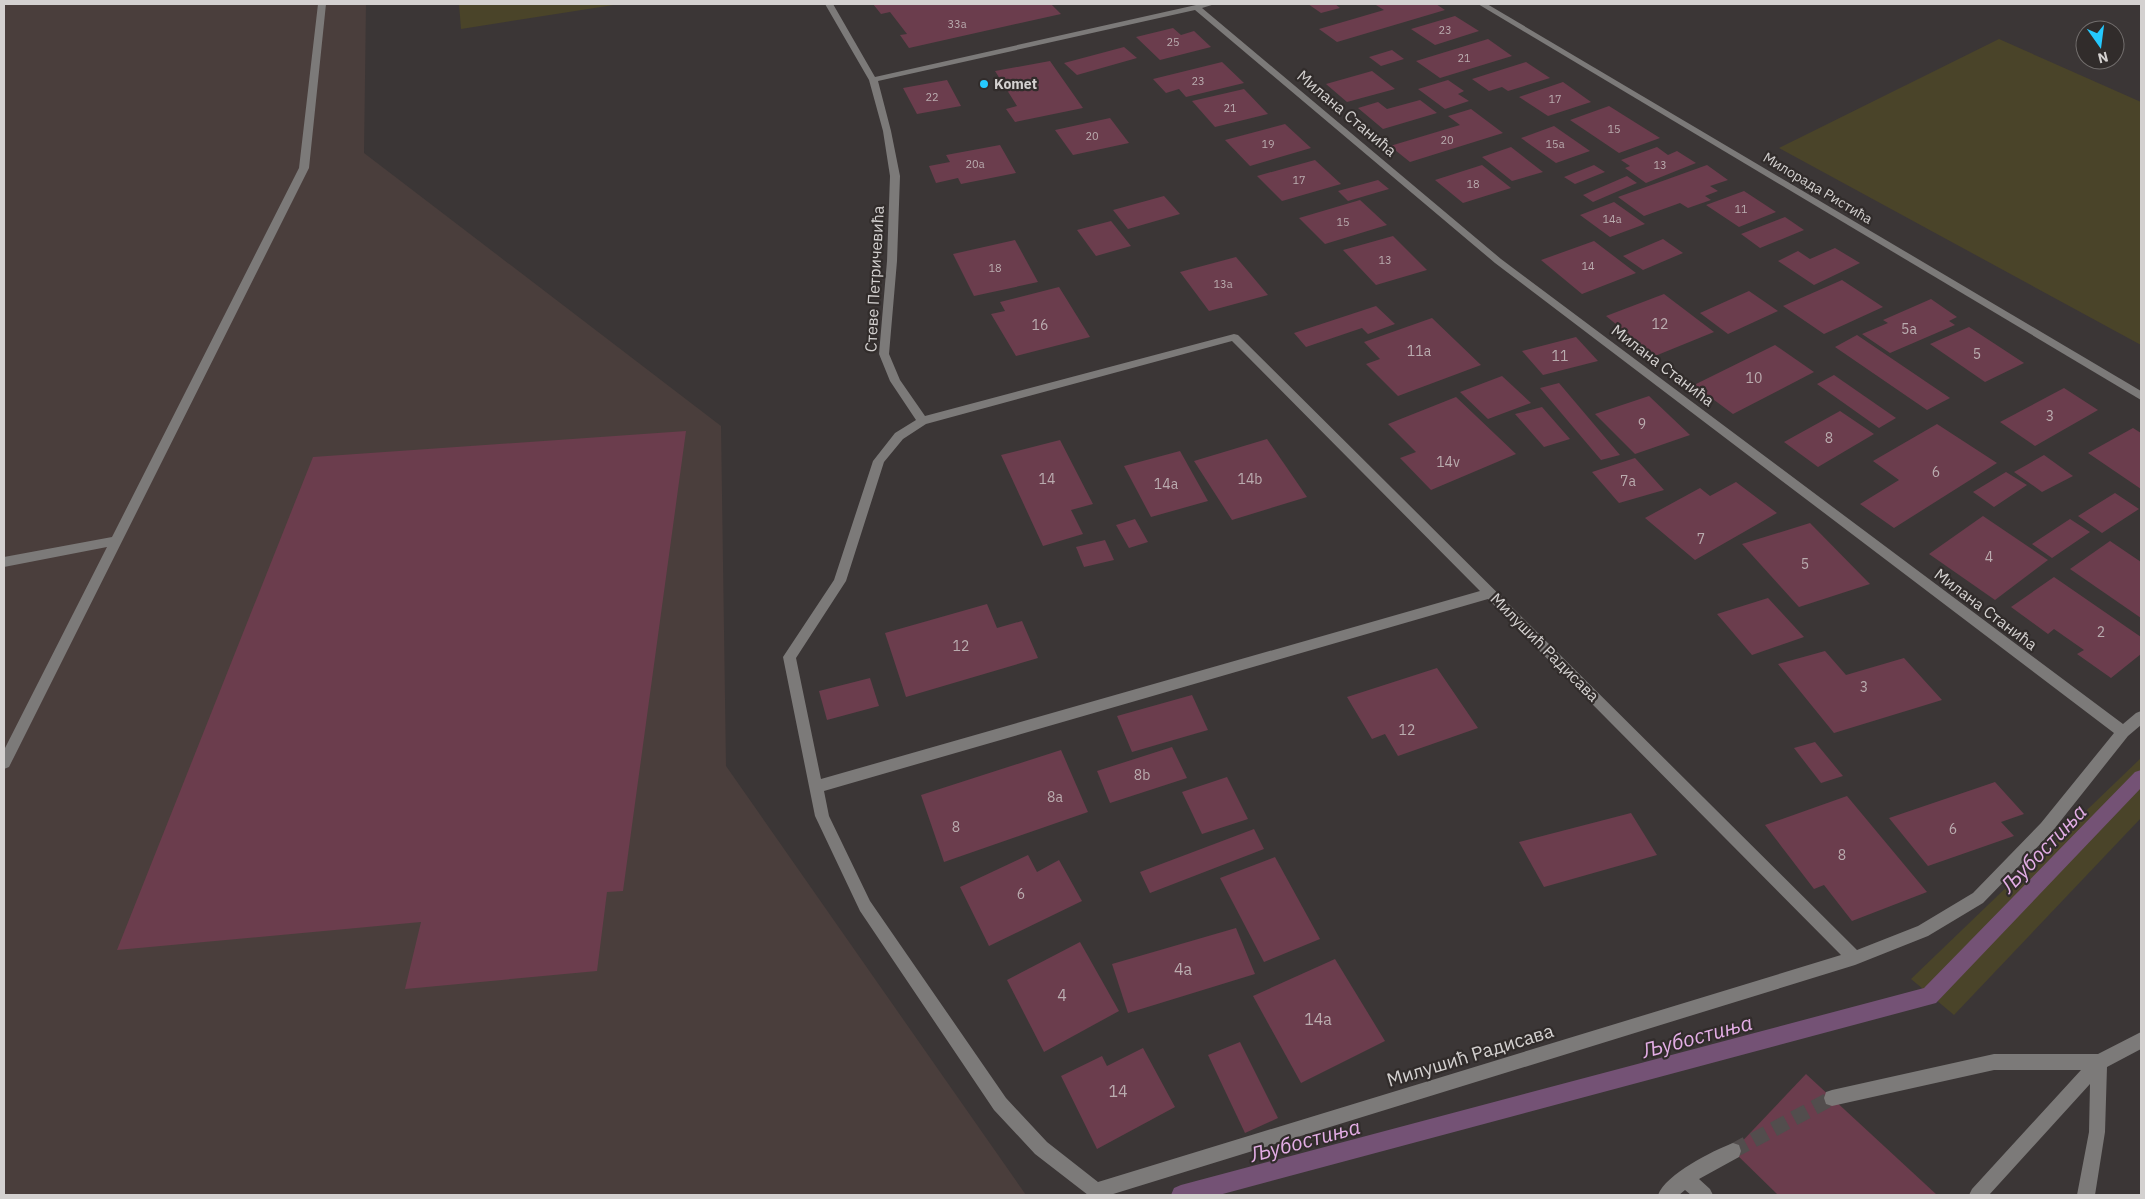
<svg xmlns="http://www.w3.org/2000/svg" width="2145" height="1199" viewBox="0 0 2145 1199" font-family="'IBM Plex Sans',sans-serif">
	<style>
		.built { fill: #4a3e3c }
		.green { fill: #4a4429 }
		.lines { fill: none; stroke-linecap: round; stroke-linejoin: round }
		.stream { fill: #745275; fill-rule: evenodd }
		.building { fill: #6b3d4d }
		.minor-tunnel { stroke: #524d4d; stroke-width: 15; stroke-dasharray: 15 8; stroke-linecap: butt }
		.minor { fill: #7c7a79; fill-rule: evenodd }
		.poi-dot { fill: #25c9fe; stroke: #312c2b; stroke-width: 2 }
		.labels { text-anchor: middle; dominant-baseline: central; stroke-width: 4.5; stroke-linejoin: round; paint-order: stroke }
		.far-number-label { font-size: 11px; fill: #baacaf }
		.far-poi-label { font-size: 14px; font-weight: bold; fill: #d4d1d0; stroke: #312c2b; text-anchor: start }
		.far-street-label { font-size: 14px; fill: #d4d1d0; stroke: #312c2b }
		.number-label { font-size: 14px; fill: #baacaf }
		.street-label { font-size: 16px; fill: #d4d1d0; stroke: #312c2b }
		.near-number-label { font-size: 16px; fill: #baacaf }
		.near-street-label { font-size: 19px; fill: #d4d1d0; stroke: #312c2b }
		.near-water-label { font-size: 21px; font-style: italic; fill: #e3ade5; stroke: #312c2b }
	</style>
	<rect width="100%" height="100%" fill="#3b3636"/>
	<path class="built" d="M4,4H366L364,153L721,426L726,766L1026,1195H4Z"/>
	<g class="green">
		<path d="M459,4H620L461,29Z"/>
		<path d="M1999,39L2141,102V345L1779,148Z"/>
		<path d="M2141,758V818L1954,1015L1911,979Z"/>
	</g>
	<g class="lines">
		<path class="stream" d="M2141,770V788L1936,1003L1219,1195H1171L1174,1188L1181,1185L1924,988L2135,772Z"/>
	</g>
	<g class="building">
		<path d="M873,4H1051L1061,14L909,48L900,35L907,34L890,12L881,14Z"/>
		<path d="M1308,4H1335L1340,8L1321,13Z"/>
		<path d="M1379,4H1436L1445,10L1337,42L1319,29L1384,10L1376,5Z"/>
		<path d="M1455,16L1479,31L1435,45L1411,29Z"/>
		<path d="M1173,28L1181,35L1194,31L1211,47L1160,60L1136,37Z"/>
		<path d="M1488,39L1512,56L1440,78L1416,61Z"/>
		<path d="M1124,47L1137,58L1077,75L1064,63Z"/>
		<path d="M1392,50L1404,59L1381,66L1369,57Z"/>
		<path d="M1050,61L1083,108L1015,122L1006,109L1017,106L995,71Z"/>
		<path d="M1222,62L1244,83L1186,97L1179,89L1166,93L1153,79Z"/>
		<path d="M1526,62L1550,78L1508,91L1502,87L1489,91L1472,79Z"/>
		<path d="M1372,71L1395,89L1347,102L1326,84Z"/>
		<path d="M947,80L961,106L917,114L903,88Z"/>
		<path d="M1448,80L1464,91L1458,94L1469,101L1445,109L1418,89Z"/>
		<path d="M1563,82L1591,102L1548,116L1519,97Z"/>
		<path d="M1244,89L1268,114L1215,127L1192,101Z"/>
		<path d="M1420,100L1437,113L1383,129L1358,108L1378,102L1387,109Z"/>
		<path d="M1609,106L1660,138L1619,153L1570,120Z"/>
		<path d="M1471,109L1503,133L1410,162L1390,146L1460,125L1448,116Z"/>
		<path d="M1110,118L1129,143L1073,155L1055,130Z"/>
		<path d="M1285,124L1311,148L1250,166L1225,140Z"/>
		<path d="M1554,126L1590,151L1556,163L1521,138Z"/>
		<path d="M1000,145L1016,173L961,184L958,178L936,183L929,166L950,162L946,155Z"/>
		<path d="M1511,147L1543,172L1512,181L1482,157Z"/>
		<path d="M1657,147L1668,155L1677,151L1696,163L1646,183L1625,168L1630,166L1621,160Z"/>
		<path d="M1315,160L1341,184L1282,201L1257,176Z"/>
		<path d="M1482,165L1511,188L1463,203L1435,180Z"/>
		<path d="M1594,165L1605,172L1575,184L1564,177Z"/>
		<path d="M1707,165L1728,180L1710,186L1718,191L1705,196L1711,200L1688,208L1680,203L1644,216L1618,197Z"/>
		<path d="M1627,176L1637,183L1593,202L1583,195Z"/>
		<path d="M1378,180L1389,189L1348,201L1338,191Z"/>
		<path d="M1744,191L1776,212L1739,227L1706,205Z"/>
		<path d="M1164,196L1180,214L1128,229L1113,210Z"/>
		<path d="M1360,200L1387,225L1325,244L1299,218Z"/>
		<path d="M1614,202L1645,224L1610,237L1580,215Z"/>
		<path d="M1785,217L1804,230L1760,248L1741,234Z"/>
		<path d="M1111,221L1131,246L1096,256L1077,230Z"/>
		<path d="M1393,236L1427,270L1376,285L1343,250Z"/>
		<path d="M1663,239L1683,253L1643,270L1623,256Z"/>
		<path d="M1015,240L1038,282L974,296L953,254Z"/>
		<path d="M1594,241L1636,273L1582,294L1541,260Z"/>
		<path d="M1835,248L1860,263L1814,285L1778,261L1798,251L1810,259Z"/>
		<path d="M1236,257L1268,295L1209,311L1180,272Z"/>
		<path d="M1842,280L1883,307L1824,334L1783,306Z"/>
		<path d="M1059,287L1090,337L1016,356L991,314L1005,311L1000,302Z"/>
		<path d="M1749,291L1778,311L1728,334L1700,313Z"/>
		<path d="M1664,294L1714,332L1655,356L1606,316Z"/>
		<path d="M1931,299L1957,317L1949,321L1955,325L1890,353L1862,334L1888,323L1883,320Z"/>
		<path d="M1376,306L1395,324L1368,334L1362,328L1306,347L1294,333Z"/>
		<path d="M1432,318L1481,365L1398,396L1366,364L1380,359L1364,342Z"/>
		<path d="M1969,327L2024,363L1985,382L1930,344Z"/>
		<path d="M1857,335L1950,398L1927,410L1835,347Z"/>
		<path d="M1576,337L1598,361L1543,375L1522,351Z"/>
		<path d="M1775,345L1814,372L1733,414L1694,385Z"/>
		<path d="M1834,375L1896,418L1879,428L1817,384Z"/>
		<path d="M1502,376L1531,403L1488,419L1460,392Z"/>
		<path d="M1559,383L1620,455L1601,460L1540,388Z"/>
		<path d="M2064,388L2098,410L2035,446L2000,422Z"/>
		<path d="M1649,396L1690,435L1635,454L1595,414Z"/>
		<path d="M1456,397L1516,454L1431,490L1400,458L1416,452L1388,424Z"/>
		<path d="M1542,407L1570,439L1544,447L1515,414Z"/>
		<path d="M1840,411L1874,434L1818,467L1784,442Z"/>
		<path d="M1937,424L1997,463L1894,528L1860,504L1899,480L1873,461Z"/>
		<path d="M2133,428L2141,433V489L2088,453Z"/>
		<path d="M686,431L623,891L607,892L597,971L405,989L421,922L117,950L313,457Z"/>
		<path d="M1267,439L1307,497L1232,520L1194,461Z"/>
		<path d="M1060,440L1093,504L1071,510L1083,534L1043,546L1001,455Z"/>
		<path d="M1180,451L1208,501L1151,517L1124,466Z"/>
		<path d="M2044,455L2073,476L2042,492L2014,472Z"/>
		<path d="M1635,458L1664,490L1619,503L1592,472Z"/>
		<path d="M2006,472L2027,485L1994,507L1973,492Z"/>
		<path d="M1736,482L1777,513L1695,560L1645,518L1700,488L1710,496Z"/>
		<path d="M2115,493L2139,509L2102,533L2078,516Z"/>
		<path d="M1983,516L2048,560L1995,600L1929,554Z"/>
		<path d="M1135,519L1148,542L1129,548L1116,525Z"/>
		<path d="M2070,519L2090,532L2052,558L2032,544Z"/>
		<path d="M1810,523L1870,584L1799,607L1742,544Z"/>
		<path d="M1105,540L1114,560L1084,567L1076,547Z"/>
		<path d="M2110,541L2141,562V618L2070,569Z"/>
		<path d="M2054,577L2141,637V654L2111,678L2077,654L2084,650L2054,629L2048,634L2011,607Z"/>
		<path d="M1768,598L1804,637L1752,655L1717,614Z"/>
		<path d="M987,604L997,628L1022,621L1038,658L906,697L885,633Z"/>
		<path d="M1825,651L1846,675L1904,658L1942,700L1834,733L1778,664Z"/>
		<path d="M1437,668L1478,728L1398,756L1385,734L1372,739L1347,697Z"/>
		<path d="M870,678L879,706L827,720L819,691Z"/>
		<path d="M1192,695L1208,730L1132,752L1117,716Z"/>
		<path d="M1815,742L1843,776L1821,783L1794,748Z"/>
		<path d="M1172,747L1187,778L1110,803L1097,771Z"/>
		<path d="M1061,750L1088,812L944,862L921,795Z"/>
		<path d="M1227,777L1248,819L1202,834L1182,792Z"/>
		<path d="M1995,782L2024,814L2001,822L2014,836L1928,866L1889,818Z"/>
		<path d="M1847,796L1927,892L1852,921L1824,885L1814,889L1765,825Z"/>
		<path d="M1631,813L1657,855L1544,887L1519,842Z"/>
		<path d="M1254,829L1264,849L1150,893L1140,872Z"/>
		<path d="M1028,855L1037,872L1059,860L1082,901L989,946L960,887Z"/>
		<path d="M1275,857L1320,939L1264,962L1220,878Z"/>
		<path d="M1236,928L1255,974L1128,1013L1112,964Z"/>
		<path d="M1080,942L1119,1011L1044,1052L1007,980Z"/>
		<path d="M1335,959L1385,1041L1301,1083L1253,996Z"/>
		<path d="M1240,1042L1278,1118L1245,1133L1208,1055Z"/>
		<path d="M1143,1048L1175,1107L1097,1149L1061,1076L1102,1056L1107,1066Z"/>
		<path d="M1806,1074L1832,1098L1937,1195H1778L1733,1151Z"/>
	</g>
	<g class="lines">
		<path class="minor-tunnel" d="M1733,1151L1832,1098"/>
		<g class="minor">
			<path d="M318,4H326L309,168L9,767L4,769V750L107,547L4,567V557L112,537L299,168Z"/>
			<path d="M825,4H833L875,77L1196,5L1215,4L1202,8L1501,259L2123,724L2136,713L2141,711V725L2128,736L2051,833L1983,903L1928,936L1855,965L1110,1195H1088L1035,1154L994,1110L860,911L815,816L783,657L834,580L873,461L895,433L916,420L890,381L879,354L887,261L890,176L883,131L869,80ZM1195,10L1495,263L2114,733L2041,823L1973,893L1918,926L1857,950L1238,335L1234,334L925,416L900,380L889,354L897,261L900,176L891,131L878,81ZM1232,341L1480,591L821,779L796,658L846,581L884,462L903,439L926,424ZM1488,599L1841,955L1098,1182L1047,1142L1006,1098L870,901L829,816L824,791Z"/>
			<path d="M1478,4H1487L2141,391V400Z"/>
			<path d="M2141,1032V1049L2107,1067L2105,1132L2095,1195H2077L2089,1132L2090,1084L1989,1195H1969L1972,1189L2081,1070H1994L1832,1106L1826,1104L1824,1098L1826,1092L1832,1090L1994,1054H2098Z"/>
			<path d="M1733,1143L1739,1145L1741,1151L1739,1157L1699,1179L1710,1189L1713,1195H1691L1685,1190L1679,1195H1658C1666,1174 1712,1151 1733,1143Z"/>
		</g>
	</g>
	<circle class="poi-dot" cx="984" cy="84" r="5"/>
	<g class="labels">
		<g class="far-number-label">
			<text x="957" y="24">33a</text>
			<text x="1445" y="30">23</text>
			<text x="1173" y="42">25</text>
			<text x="1464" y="58">21</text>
			<text x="1198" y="81">23</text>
			<text x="932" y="97">22</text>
			<text x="1555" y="99">17</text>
			<text x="1230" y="108">21</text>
			<text x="1614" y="129">15</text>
			<text x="1092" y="136">20</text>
			<text x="1447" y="140">20</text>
			<text x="1268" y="144">19</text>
			<text x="1555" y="144">15a</text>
			<text x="975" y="164">20a</text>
			<text x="1660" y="165">13</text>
			<text x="1299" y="180">17</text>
			<text x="1473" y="184">18</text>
			<text x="1741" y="209">11</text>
			<text x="1612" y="219">14a</text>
			<text x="1343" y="222">15</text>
			<text x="1385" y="260">13</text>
			<text x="1588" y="266">14</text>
			<text x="995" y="268">18</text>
			<text x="1223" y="284">13a</text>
		</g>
		<g class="far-poi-label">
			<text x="994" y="84">Komet</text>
		</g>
		<g class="far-street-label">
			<text transform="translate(1818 188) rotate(31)">Милорада Ристића</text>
		</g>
		<g class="number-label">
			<text x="1660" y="324">12</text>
			<text x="1040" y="325">16</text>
			<text x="1909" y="329">5a</text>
			<text x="1419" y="351">11a</text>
			<text x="1977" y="354">5</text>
			<text x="1560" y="356">11</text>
			<text x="1754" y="378">10</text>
			<text x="2050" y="416">3</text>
			<text x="1642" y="424">9</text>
			<text x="1829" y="438">8</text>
			<text x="1448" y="462">14v</text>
			<text x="1936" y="472">6</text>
			<text x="1047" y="479">14</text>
			<text x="1250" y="479">14b</text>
			<text x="1628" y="481">7a</text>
			<text x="1166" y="484">14a</text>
			<text x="1701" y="539">7</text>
			<text x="1989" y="557">4</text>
			<text x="1805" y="564">5</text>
			<text x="2101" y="632">2</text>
			<text x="961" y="646">12</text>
			<text x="1864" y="687">3</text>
			<text x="1407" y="730">12</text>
			<text x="1142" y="775">8b</text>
			<text x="1055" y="797">8a</text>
			<text x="956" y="827">8</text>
			<text x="1953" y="829">6</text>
			<text x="1842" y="855">8</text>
			<text x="1021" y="894">6</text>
		</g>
		<g class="street-label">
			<text transform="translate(1347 113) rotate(40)">Милана Станића</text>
			<text transform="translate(874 279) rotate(-87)">Стеве Петричевића</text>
			<text transform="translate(1663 365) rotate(37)">Милана Станића</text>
			<text transform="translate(1986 609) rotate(37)">Милана Станића</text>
			<text transform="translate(1545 647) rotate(45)">Милушић Радисава</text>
		</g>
		<g class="near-number-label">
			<text x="1183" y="969">4a</text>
			<text x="1062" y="995">4</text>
			<text x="1318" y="1019">14a</text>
			<text x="1118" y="1091">14</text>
		</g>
		<g class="near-street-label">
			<text transform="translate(1470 1055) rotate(-17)">Милушић Радисава</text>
		</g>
		<g class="near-water-label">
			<text transform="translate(2043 848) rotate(-46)">Љубостиња</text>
			<text transform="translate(1697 1036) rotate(-15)">Љубостиња</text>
			<text transform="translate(1305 1140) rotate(-15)">Љубостиња</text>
		</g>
	</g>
	<rect width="2145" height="1199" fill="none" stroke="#d4d1d0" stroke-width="10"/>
	<g transform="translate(2100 45) rotate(166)"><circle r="24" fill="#312c2b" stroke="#726e6d"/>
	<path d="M0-4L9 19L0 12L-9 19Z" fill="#25c9fe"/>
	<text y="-8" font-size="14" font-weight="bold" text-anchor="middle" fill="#d4d1d0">N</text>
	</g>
</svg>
